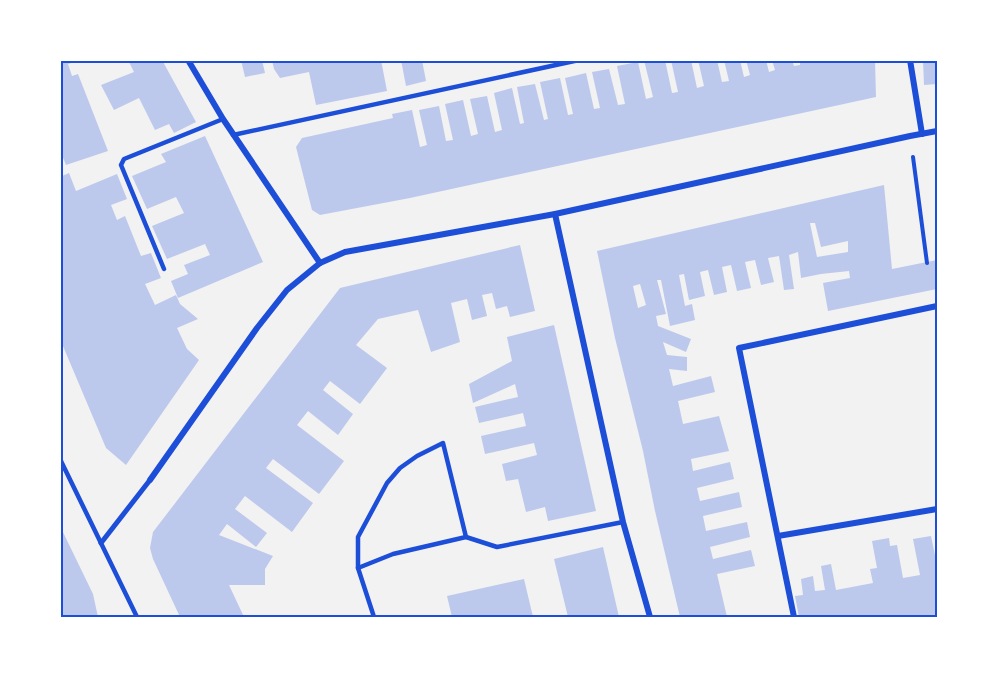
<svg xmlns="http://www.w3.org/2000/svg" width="997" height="677" viewBox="0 0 997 677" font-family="'Titillium Web',sans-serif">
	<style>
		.building { fill: #bdc9ec; fill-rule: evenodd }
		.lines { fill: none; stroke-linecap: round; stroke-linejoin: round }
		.path { stroke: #1d4ed8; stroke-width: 4 }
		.service { stroke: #1d4ed8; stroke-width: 4.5 }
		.pedestrian { stroke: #1d4ed8; stroke-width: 5 }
		.minor { stroke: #1d4ed8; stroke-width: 6 }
		.neatline { fill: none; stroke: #1d4ed8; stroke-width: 2 }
	</style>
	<rect width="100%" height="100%" fill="#f2f2f2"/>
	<g class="building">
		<path d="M60,60H81L68,64L72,76L78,74L108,151L66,165L60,150Z"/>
		<path d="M128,60H162L196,122L174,133L169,124L155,130L139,98L114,110L101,85L134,72Z"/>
		<path d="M241,60H262L265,73L245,77Z"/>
		<path d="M272,60H381L387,91L316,105L309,72L280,78L274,69Z"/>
		<path d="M401,60H422L426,81L406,86Z"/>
		<path d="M644,60H665L672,93L678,92L671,60H691L697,88L704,86L698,60H717L722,82L729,81L724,60H740L744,77L750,75L746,60H766L769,72L775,70L772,60H792L794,66L800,65V60H875L876,97L410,198L320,215L312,210L296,147L302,138L393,118L392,114L412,110L420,147L427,145L419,110L439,106L446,141L453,140L445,104L463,100L471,136L478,134L470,99L487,96L495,132L502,130L494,93L512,88L520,124L524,123L517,87L535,84L544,120L548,119L540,82L560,78L568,115L573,114L565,78L586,73L594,109L600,108L592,72L609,69L618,105L625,104L617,66L638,62L646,99L653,97Z"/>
		<path d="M923,60H937V84L924,85Z"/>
		<path d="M205,136L263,262L178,298L171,281L188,274L184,265L210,255L205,244L167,259L152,226L184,213L176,197L147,209L132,176L166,162L161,154Z"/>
		<path d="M69,173L76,191L117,174L127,199L111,205L117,220L125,216L141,256L151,253L161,278L145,284L155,305L176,295L180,304L198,319L177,328L187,349L199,360L126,465L106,448L60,339V177Z"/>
		<path d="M884,185L892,269L937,260V289L828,311L823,283L850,278L849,271L821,274L801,278L798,252L789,255L794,289L784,290L779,256L768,258L774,282L761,285L755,260L745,262L751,288L737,291L731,265L722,267L727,292L714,295L708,270L700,272L705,296L689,300L684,274L679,275L685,306L692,304L695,320L670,326L661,280H657L666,314L656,316L658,326L691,339L686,352L663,342L667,355L687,357V371L669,369L673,386L711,376L715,392L678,401L683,424L719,416L729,451L691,459L693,471L730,462L734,479L697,488L700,501L739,492L742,507L703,516L706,531L747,522L750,537L710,547L713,559L751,550L755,566L717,574L727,617H680L655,511L643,451L615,338L597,251ZM810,223H815L821,247L848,241V252L817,257ZM640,284L646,305L638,308L633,286Z"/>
		<path d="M520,245L535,311L510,317L507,306L496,309L492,293L482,295L487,316L472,320L467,299L451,303L460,342L431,352L418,310L378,319L356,345L387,368L360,404L330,381L323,390L353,414L338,435L308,411L297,425L344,461L319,494L273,459L266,468L313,503L292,532L245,496L235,509L267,533L256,547L227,524L219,535L273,556L265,569V585H229L244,617H180L153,559L150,548L153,532L340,288Z"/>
		<path d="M554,325L596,511L548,521L545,507L526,512L518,479L506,481L502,464L537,455L534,443L485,454L481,436L526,426L523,413L479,423L475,407L518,397L515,384L473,403L469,384L512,361L507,337Z"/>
		<path d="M60,526L93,594L98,617H60Z"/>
		<path d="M931,536L937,565V617H799L795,596L803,595L801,579L813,576L815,591L825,590L821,566L831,564L836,590L873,583L870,569L877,568L872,541L889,538L890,546L897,545L903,578L920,575L913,539Z"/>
		<path d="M603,547L619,617H568L554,559Z"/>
		<path d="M524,579L533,617H452L447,596Z"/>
	</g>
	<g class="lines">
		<path class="path" d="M913,157L927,263"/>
		<g class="service">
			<path d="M233,135L579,60"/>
			<path d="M164,269L121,165L124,159L223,119"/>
			<path d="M60,459L137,617"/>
			<path d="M358,568V537L387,483L400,468L417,456L443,443L466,537"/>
			<path d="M374,617L358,568L393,554L466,537L497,547L623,522"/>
		</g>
		<path class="pedestrian" d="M101,543L150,480"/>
		<g class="minor">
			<path d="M188,60L223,119L320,263"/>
			<path d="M910,60L922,134"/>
			<path d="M555,214L623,522L650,617"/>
			<path d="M150,480L257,328L287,290L320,263L345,252L555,214L910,136L937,131"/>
			<path d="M778,536L937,509"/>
			<path d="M794,617L739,348L937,306"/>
		</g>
	</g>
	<rect width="997" height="677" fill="none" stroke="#ffffff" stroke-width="123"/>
	<rect x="62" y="62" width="874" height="554" class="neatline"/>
</svg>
